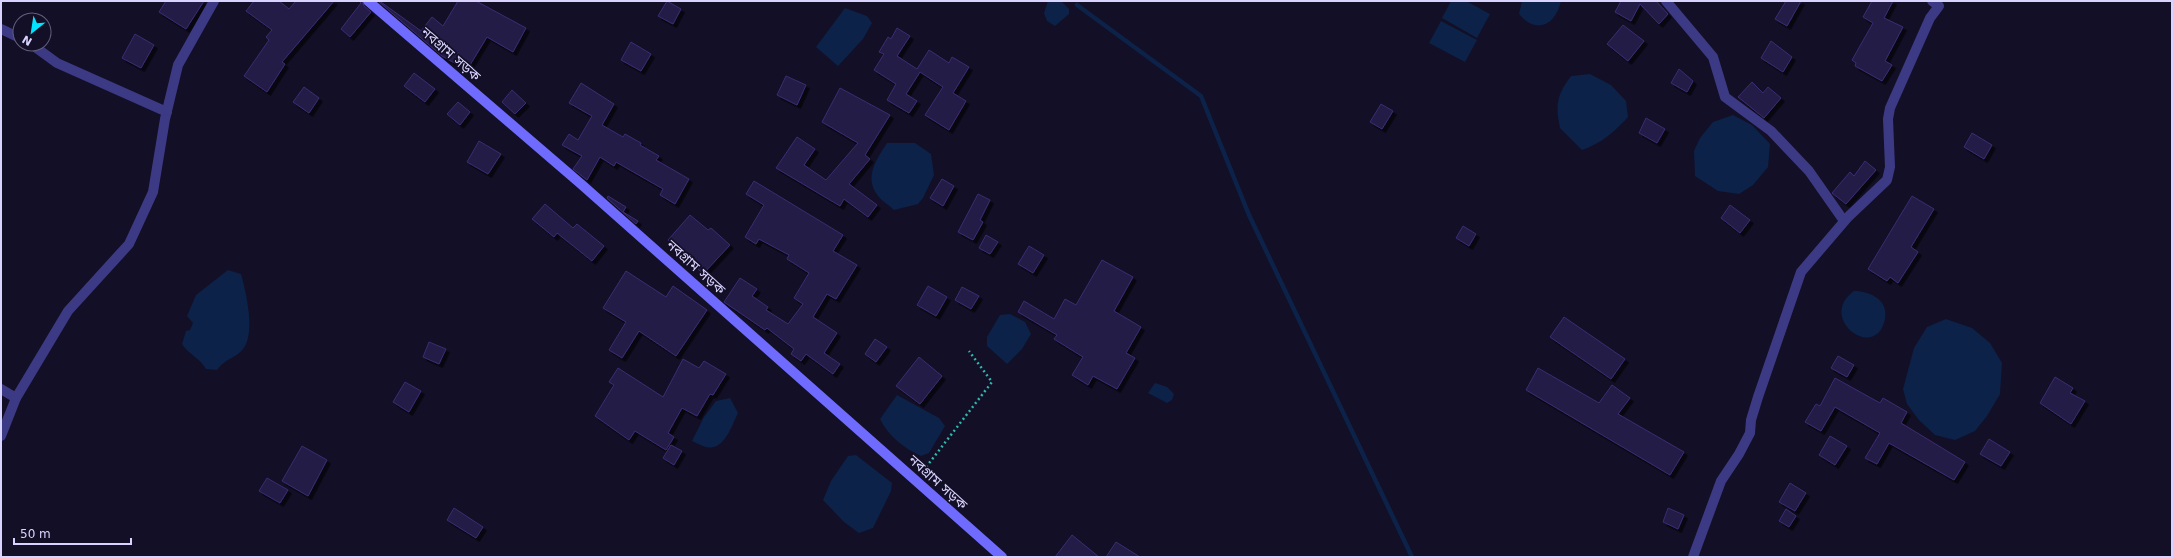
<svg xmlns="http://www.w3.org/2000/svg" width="2173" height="558" viewBox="0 0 2173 558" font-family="'DejaVu Sans','Noto Sans Bengali',sans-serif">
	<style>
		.water { fill: #0c2248 }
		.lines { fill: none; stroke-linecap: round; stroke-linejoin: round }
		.stream { stroke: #0c2248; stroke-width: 4.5 }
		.building { fill: #241b47; stroke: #3b2d73; filter: url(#shadow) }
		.path { stroke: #2fb8b0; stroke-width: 2.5; stroke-dasharray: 2 3; stroke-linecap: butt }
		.street { stroke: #3d3a85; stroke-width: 10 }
		.secondary { stroke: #6f6bff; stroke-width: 10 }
		.labels { text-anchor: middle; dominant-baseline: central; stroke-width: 3.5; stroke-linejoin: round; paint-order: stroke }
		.street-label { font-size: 14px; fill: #d9d4ff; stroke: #130f26 }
	</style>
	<defs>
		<filter id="shadow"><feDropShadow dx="3.5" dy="3.5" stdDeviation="0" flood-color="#0009"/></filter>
	</defs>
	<rect width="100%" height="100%" fill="#130f26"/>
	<g class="water">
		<path d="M1048,1H1061L1069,9V14L1055,26L1047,21L1044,13Z"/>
		<path d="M1451,1H1466L1490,14L1477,38L1442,18Z"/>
		<path d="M1522,1H1561C1556,25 1536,35 1519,14Z"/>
		<path d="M845,8L867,16L872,23L863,39L838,66L816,47Z"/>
		<path d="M1441,21L1477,40L1465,62L1429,43Z"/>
		<path d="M1590,74L1611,85L1626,101L1628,117C1614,132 1602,143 1582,150L1560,128C1555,104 1557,95 1571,76Z"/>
		<path d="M1733,115L1752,125L1770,144L1768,167L1753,185L1739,194L1718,191L1695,176L1694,151L1700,138L1713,122Z"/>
		<path d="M887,143H915L931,154L934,175L923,198L918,204L894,210C889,205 883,202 879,197C863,178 876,160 887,143Z"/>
		<path d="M228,270L241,274C246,292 256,334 243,349C235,359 227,357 217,370L206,369C200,358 189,355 182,344L186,331L190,330L193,323L187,316L196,295Z"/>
		<path d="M1854,291C1870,291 1889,300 1885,319C1876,363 1816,318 1854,291Z"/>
		<path d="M1010,314L1025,322L1031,334L1022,349L1007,364L987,346V337L1000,315Z"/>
		<path d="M1946,319L1972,328L1990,343L2002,363L2000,394L1987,416L1975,431L1955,440L1935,435L1919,420L1907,404L1903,389L1914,348L1927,327Z"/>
		<path d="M1155,383L1167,387L1174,394L1172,400L1167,403L1148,393Z"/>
		<path d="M897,395L939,418L945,426L929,453L921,456C904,448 889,437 880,419Z"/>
		<path d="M730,398L738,413C732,425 724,452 706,447C702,446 697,443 692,441L704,417L716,401Z"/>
		<path d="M856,455L892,483L891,491L873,528L859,533L844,522L823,500L831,481L848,456Z"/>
	</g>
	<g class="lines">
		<path class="stream" d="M1077,5L1201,96L1249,215L1412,557"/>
	</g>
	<g class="building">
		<path d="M166,1H204L186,29L159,12Z"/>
		<path d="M254,1H279L289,9L296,1H334L282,62L285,64L267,92L244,76L269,40L266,37L272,30L246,11Z"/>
		<path d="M359,1H362L364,6L371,12L350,37L341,29L361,3Z"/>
		<path d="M378,1H382L381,2L421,31L432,17L443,26L458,1H476L526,28L513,52L487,37L467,70L442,56Z"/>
		<path d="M667,1L681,9L673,24L658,16Z"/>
		<path d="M1621,1H1656L1668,14L1659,24L1640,4L1631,21L1615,12Z"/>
		<path d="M1786,1H1801L1787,26L1775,19Z"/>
		<path d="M1872,1H1893L1884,18L1903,27L1885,61L1892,65L1882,81L1855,66L1856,63L1852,60L1873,23L1863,17Z"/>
		<path d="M1623,25L1644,41L1628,61L1607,44Z"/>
		<path d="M897,28L910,36L897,56L917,69L929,50L949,63L952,57L969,67L953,93L966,101L949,130L925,115L943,87L920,72L906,94L917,101L909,113L887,100L896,84L874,70L884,54L879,52L888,37L891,39Z"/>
		<path d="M135,34L154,45L141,68L122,58Z"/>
		<path d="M1771,41L1792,57L1783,72L1761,58Z"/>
		<path d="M631,42L651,54L641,71L621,60Z"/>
		<path d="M1679,69L1693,81L1687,92L1671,83Z"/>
		<path d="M414,73L435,89L425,102L404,86Z"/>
		<path d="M786,76L806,85L797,105L777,95Z"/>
		<path d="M1752,82L1763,93L1768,87L1781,98L1764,118L1738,97Z"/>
		<path d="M581,83L614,104L602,125L623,137L625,134L641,143L640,145L659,156L656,160L689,179L675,204L660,195L663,189L616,162L614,166L600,157L587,180L573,169L582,156L562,145L569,134L578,140L592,116L569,103Z"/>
		<path d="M304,87L319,98L309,113L293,102Z"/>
		<path d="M840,88L890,115L865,155L870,159L849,184L877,205L868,217L844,199L840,206L776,168L797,137L815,149L804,165L826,180L858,143L822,122Z"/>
		<path d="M512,90L526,103L515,114L502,102Z"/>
		<path d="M458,102L470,112L460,125L447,114Z"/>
		<path d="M1381,104L1393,111L1382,129L1370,122Z"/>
		<path d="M1646,118L1665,129L1657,143L1639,133Z"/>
		<path d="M1972,133L1992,145L1984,159L1964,147Z"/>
		<path d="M479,141L501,154L488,174L467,162Z"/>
		<path d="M1865,161L1876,170L1846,204L1832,193L1850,172L1854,176Z"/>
		<path d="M942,179L954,186L943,206L930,198Z"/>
		<path d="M754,181L843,235L833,251L857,265L836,299L827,294L813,317L837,333L824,353L840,364L833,374L806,354L801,361L791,354L794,349L767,328L765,330L724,302L740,278L757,289L752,296L768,307L766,310L788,324L803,304L794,298L809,273L787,259L789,255L759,239L756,244L745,237L764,205L746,194Z"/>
		<path d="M978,194L990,200L980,220L983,222L973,240L958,232Z"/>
		<path d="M608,196L626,207L623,212L638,221L636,224L607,198Z"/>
		<path d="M1912,196L1934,209L1911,247L1918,252L1898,283L1890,277L1887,281L1868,269Z"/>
		<path d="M545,204L573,228L577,224L604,246L592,261L557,233L554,237L532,219Z"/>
		<path d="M1730,205L1750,220L1740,233L1721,218Z"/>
		<path d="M690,215L708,230L711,228L730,245L703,274L668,240Z"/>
		<path d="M1463,226L1476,234L1469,246L1456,238Z"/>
		<path d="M986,235L998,242L990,254L979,248Z"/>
		<path d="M1029,246L1044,255L1033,273L1018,264Z"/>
		<path d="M1102,260L1133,277L1114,311L1141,327L1126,353L1135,358L1117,389L1093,376L1088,385L1072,375L1083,357L1054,339L1057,335L1018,312L1024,301L1054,319L1065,299L1076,305Z"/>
		<path d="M626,271L666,297L673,286L707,310L676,356L639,331L622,358L609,350L626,322L603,308Z"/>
		<path d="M928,286L947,297L936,316L917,305Z"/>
		<path d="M962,287L979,296L971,309L955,300Z"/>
		<path d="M1564,317L1625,359L1611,379L1550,337Z"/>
		<path d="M875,339L887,347L876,362L865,354Z"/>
		<path d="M429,342L446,349L439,364L423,357Z"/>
		<path d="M1838,356L1854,365L1847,377L1831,368Z"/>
		<path d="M919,357L942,376L920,404L896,386Z"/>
		<path d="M683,359L699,368L704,361L726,374L713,395L710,394L697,416L682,408L668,433L674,437L666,450L635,431L629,440L595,416L614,385L609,382L618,368L663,397Z"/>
		<path d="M1538,368L1599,403L1612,385L1630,398L1618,414L1684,452L1670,475L1526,390Z"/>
		<path d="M2055,377L2073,388L2070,393L2085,401L2071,424L2040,403Z"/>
		<path d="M1835,378L1880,403L1883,398L1907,412L1901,423L1965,462L1954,480L1889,443L1877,464L1865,458L1880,433L1835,407L1821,431L1805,422L1816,404L1820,406Z"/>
		<path d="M405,382L421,391L409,412L393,402Z"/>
		<path d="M1830,436L1847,446L1835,465L1819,455Z"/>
		<path d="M1989,439L2010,452L2001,466L1980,454Z"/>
		<path d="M671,445L682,451L674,465L663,458Z"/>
		<path d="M302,446L327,460L308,496L282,481Z"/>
		<path d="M267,478L288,490L280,503L259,491Z"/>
		<path d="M1790,483L1806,493L1795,511L1779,502Z"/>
		<path d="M454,508L483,527L476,538L447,520Z"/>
		<path d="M1668,508L1684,515L1678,529L1663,522Z"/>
		<path d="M1786,509L1796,516L1789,527L1779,521Z"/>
		<path d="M1072,535L1099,557H1055Z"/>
		<path d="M1116,542L1140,557H1106Z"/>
	</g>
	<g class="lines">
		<path class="path" d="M923,471L992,382L969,351"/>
		<g class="street">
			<path d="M1666,1L1713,57L1725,97L1771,131L1809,171L1844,221"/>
			<path d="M1,29L20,38"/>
			<path d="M31,44L57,63L167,112"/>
			<path d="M1,389L16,398L1,436"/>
			<path d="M16,398L68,311L129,244L153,192L165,119L178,65L214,1"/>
			<path d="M1693,557L1721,481L1739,454L1750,433L1751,420L1758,397L1801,272L1848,217L1887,180L1890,167L1888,119L1890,108L1930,18L1939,6L1932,1"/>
		</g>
		<path class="secondary" d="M368,1L581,184L1002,557"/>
	</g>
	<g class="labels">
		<g class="street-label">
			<text transform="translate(451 54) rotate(41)">নবগ্রাম সড়ক</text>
			<text transform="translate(696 267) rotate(42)">নবগ্রাম সড়ক</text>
			<text transform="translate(938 482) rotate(42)">নবগ্রাম সড়ক</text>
		</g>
	</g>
	<rect width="2173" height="558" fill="none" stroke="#d9d4ff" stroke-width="4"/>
	<g transform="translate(32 32) rotate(210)"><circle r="19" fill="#130f26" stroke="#625e7d"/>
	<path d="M0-3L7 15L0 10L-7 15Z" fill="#00e5ff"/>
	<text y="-6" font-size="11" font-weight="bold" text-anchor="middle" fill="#d9d4ff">N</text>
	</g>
	<path d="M14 538v6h117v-6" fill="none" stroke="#d9d4ff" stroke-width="2"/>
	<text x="20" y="538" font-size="12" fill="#d9d4ff" stroke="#130f26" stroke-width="3" paint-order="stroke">50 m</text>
</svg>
